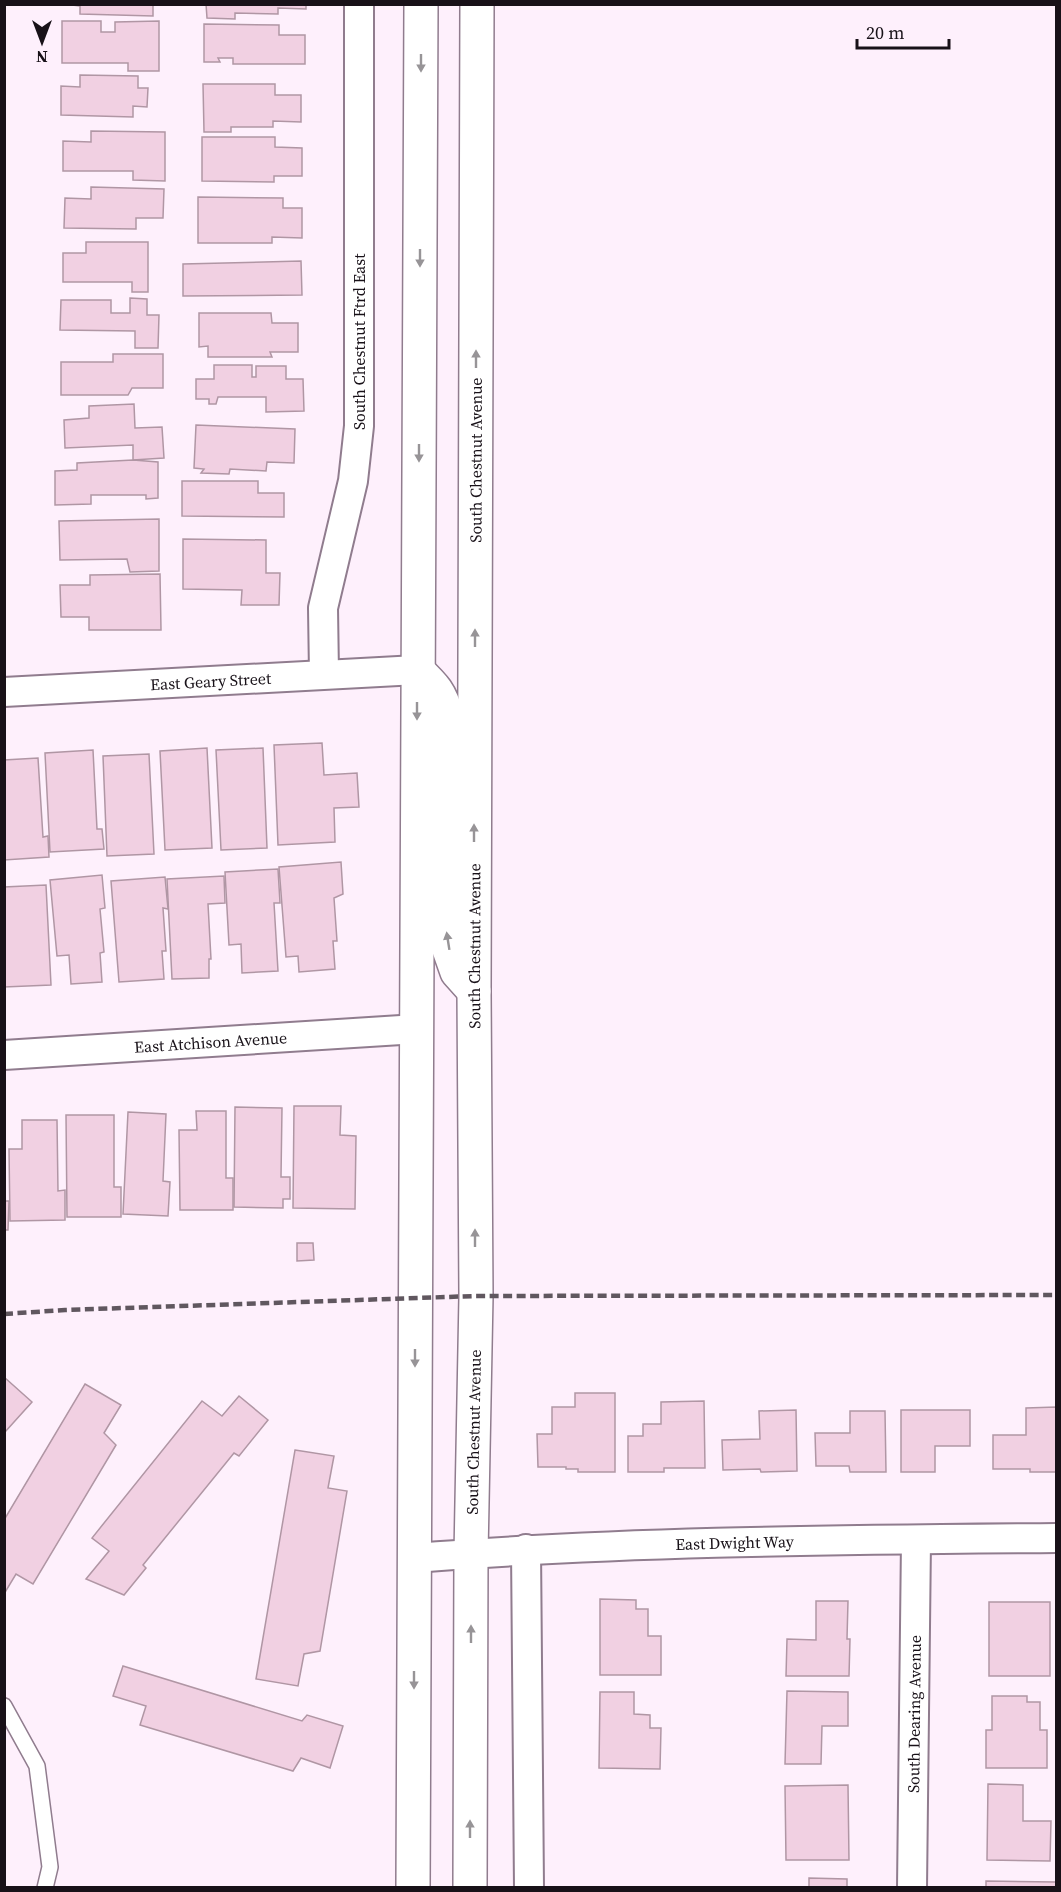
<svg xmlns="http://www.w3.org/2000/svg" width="1061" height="1892" viewBox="0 0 1061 1892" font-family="'Source Serif 4',serif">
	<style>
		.building { fill: #f1d0e2; stroke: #b096a4; stroke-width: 1.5 }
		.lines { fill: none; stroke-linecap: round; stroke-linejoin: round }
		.lane-casing { stroke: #907c8e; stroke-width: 18 }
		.street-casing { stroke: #907c8e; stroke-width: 32 }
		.secondary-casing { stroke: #907c8e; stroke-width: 36 }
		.lane { stroke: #fff; stroke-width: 15 }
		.street { stroke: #fff; stroke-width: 28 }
		.secondary { stroke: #fff; stroke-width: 33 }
		.rail { stroke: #60575f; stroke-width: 4.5; stroke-dasharray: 9 4.5; stroke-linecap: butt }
		.oneway { fill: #979497 }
		.labels { text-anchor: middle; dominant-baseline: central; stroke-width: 6; stroke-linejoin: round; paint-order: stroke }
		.street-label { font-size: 16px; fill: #181118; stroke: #fef0fc }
	</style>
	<rect width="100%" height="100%" fill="#fef0fc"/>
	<g class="building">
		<path d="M64,4H153V16L80,14V6Z"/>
		<path d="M206,4H306V9L278,8V14L235,13V19L207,18Z"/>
		<path d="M62,21H101V32H115V22L159,21V71H128V63H62Z"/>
		<path d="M204,24L279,25V35H305V64H233V58H218L220,62H204Z"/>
		<path d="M80,75L138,76V88H148L147,107L133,106V117L61,115V86L80,87Z"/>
		<path d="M203,84H275V95H301V122L273,121V127H231V132H204Z"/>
		<path d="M91,131L165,132V181L133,180V171H63V141L91,142Z"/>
		<path d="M202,137H275V147L302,148V176H274V182L202,181Z"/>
		<path d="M91,187L164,189L163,218H136V229L64,228L65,198L91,199Z"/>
		<path d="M198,197L283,198V208H302V238L272,237V243H198Z"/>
		<path d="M86,242H148V292H132V282H63V253H86Z"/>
		<path d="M301,261L302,295L183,296V264Z"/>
		<path d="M130,298L147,299V315H159L158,348H135V331L60,330L61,300H111V313H130Z"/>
		<path d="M199,313H271L272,323H298V352H270L272,357H208V346L199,347Z"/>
		<path d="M113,354H163V388H132L128,395H61V362H113Z"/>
		<path d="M214,365H252V377H256V366H286V379H303L304,411L266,412V397H218L216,404H209V399H196V379H214Z"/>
		<path d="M134,404L135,428L162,427L164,458L133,460V445L65,448L64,420L89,418V406Z"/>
		<path d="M196,425L295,429L294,463L267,462L266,471L230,469L229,474L201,473L204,469L194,468Z"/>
		<path d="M133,460L158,462V498L146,499V495H91V504L55,505V471L77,470V463Z"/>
		<path d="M182,481H258V493H284V517L182,516Z"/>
		<path d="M159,519V571L130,572L127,559L60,560L59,521Z"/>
		<path d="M183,539L266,540V573H280L279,605H241L242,590L183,589Z"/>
		<path d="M160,574L161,630H89V617H61L60,585H90V575Z"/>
		<path d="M322,743L324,775L357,773L359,807L334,808L335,842L278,845L274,745Z"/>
		<path d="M207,748L212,848L165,850L160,751Z"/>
		<path d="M263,748L267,848L221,850L216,750Z"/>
		<path d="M93,750L97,829H102L104,849L50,852L45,753Z"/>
		<path d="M149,754L154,854L107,856L103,756Z"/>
		<path d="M38,758L43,837L48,836L49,857L4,860V760Z"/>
		<path d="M341,862L343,894L334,898L337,941H333L335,969L299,972L298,956L286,957L279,867Z"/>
		<path d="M278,869L280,903H274L278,971L242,973L241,944L229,945L225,872Z"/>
		<path d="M102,875L105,908L100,909L104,952L100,953L102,982L71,984L69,955L57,956L50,880Z"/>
		<path d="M224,876L225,903L208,904L211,959H209V978L172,979L167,879Z"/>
		<path d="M165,877L168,909L163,908L166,951H162L164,979L119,982L111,881Z"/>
		<path d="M46,885L51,985L4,987V887Z"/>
		<path d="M294,1106H341L340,1135L356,1136L355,1209L293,1208Z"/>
		<path d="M235,1107L282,1108L281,1177H290V1199H283V1208L234,1207Z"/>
		<path d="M196,1111H226V1178H233V1210H180L179,1130H197Z"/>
		<path d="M128,1112L166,1114L163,1181L170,1182L168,1216L123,1214Z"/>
		<path d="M66,1115H114V1187H121V1217H67Z"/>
		<path d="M22,1120H57L58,1191L65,1190V1220L10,1221L9,1149H22Z"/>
		<path d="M4,1201H9L8,1230H4Z"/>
		<path d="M297,1243H313L314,1260L297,1261Z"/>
		<path d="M4,1377L32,1402L5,1432H4Z"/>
		<path d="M85,1384L121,1405L104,1433L116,1445L33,1584L16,1574L4,1594V1520Z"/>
		<path d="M575,1393H615V1472H578V1469H566V1467H538L537,1434H552V1407H575Z"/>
		<path d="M239,1396L268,1420L239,1456L234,1453L143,1565L146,1568L124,1595L86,1579L109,1551L92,1538L202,1401L222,1416Z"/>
		<path d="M704,1401L705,1468H664V1472H628V1436H643V1424H661V1402Z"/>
		<path d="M1056,1407V1472H1030V1469H993V1435H1026V1408Z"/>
		<path d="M796,1410L797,1471L761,1472L760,1469L723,1470L722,1440L760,1439L759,1411Z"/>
		<path d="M901,1410H970V1446H935V1472H901Z"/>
		<path d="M850,1411H885L886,1472H850L849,1466H816L815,1433H850Z"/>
		<path d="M295,1450L334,1456L328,1488L347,1491L320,1651L304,1654L298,1686L256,1679Z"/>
		<path d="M600,1599L636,1600V1609H648V1636H661V1675H600Z"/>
		<path d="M816,1601H848L847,1639H850L849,1676H786L787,1639L816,1640Z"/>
		<rect x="989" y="1602" width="61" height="74"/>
		<path d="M123,1666L302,1721L307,1715L343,1726L330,1768L301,1758L293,1771L140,1725L146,1706L113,1696Z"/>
		<path d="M787,1691L848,1692V1726H822L821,1764H785Z"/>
		<path d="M600,1692H634V1714L650,1715V1728H661L660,1769L599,1768Z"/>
		<path d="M992,1696H1027V1702H1040V1730H1047V1768H986V1730H992Z"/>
		<path d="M988,1784L1023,1785V1821H1051L1050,1861L987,1860Z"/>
		<path d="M848,1785L849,1860H786L785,1786Z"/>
		<path d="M809,1878L847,1879V1888H809Z"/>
		<path d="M986,1881L1056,1882V1888H986Z"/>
	</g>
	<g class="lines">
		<defs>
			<path id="lane" d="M4,1706L37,1766L50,1867L45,1888"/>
			<g id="street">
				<path id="s1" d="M324,674L323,608L353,481L359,426V4"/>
				<path id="s2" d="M4,692L417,670"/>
				<path id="s3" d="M4,1055L417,1029"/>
				<path d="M526,1549L529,1888"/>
				<path id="s4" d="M414,1558C628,1541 843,1540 1056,1538"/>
				<path id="s5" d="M912,1888L916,1540"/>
			</g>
			<g id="secondary">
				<path d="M417,670C434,686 441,693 447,716L446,941L457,972L474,991"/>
				<path d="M413,1888L421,4"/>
				<path id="s6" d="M470,1888L471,1554L476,1296L474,991L477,4"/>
			</g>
		</defs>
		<use href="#lane" class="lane-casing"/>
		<use href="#street" class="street-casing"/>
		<use href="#secondary" class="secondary-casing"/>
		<use href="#lane" class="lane"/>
		<use href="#street" class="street"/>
		<use href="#secondary" class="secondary"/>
		<path class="rail" d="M4,1314L65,1310L476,1296L1056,1295"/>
	</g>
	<defs><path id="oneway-solid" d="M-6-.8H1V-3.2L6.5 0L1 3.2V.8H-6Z" transform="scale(1.5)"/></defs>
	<g class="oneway">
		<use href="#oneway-solid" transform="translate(421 63) rotate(90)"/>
		<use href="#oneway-solid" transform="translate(420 258) rotate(90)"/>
		<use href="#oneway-solid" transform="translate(476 359) rotate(-90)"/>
		<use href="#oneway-solid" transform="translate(419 453) rotate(90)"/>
		<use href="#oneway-solid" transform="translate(475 638) rotate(-90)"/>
		<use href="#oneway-solid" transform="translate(417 711) rotate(90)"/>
		<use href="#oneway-solid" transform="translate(474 833) rotate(-90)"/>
		<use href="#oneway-solid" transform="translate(448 941) rotate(-99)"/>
		<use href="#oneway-solid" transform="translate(475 1238) rotate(-90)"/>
		<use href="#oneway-solid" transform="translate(415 1358) rotate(90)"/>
		<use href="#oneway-solid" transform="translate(471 1634) rotate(-90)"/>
		<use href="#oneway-solid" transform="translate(414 1680) rotate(90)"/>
		<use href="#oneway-solid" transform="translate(470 1829) rotate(-90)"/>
	</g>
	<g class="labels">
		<g class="street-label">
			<text stroke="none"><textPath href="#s1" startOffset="336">South Chestnut Ftrd East</textPath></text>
			<text stroke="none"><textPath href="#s6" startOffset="1428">South Chestnut Avenue</textPath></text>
			<text stroke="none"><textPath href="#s2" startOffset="207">East Geary Street</textPath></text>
			<text stroke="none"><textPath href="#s6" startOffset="942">South Chestnut Avenue</textPath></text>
			<text stroke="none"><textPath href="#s3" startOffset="207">East Atchison Avenue</textPath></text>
			<text stroke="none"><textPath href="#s6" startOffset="456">South Chestnut Avenue</textPath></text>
			<text stroke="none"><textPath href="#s4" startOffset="321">East Dwight Way</textPath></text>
			<text stroke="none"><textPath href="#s5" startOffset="174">South Dearing Avenue</textPath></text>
		</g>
	</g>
	<rect width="1061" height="1892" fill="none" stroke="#181118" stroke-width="12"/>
	<g transform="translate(42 42) rotate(180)" stroke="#fef0fc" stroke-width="4.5" paint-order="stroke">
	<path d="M0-4.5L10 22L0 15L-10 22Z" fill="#181118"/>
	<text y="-9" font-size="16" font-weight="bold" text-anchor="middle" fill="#181118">N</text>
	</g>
	<path d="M857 39v9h92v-9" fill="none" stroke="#181118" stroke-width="3"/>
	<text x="866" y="39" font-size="18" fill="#181118" stroke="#fef0fc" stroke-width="4.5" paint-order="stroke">20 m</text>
</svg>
